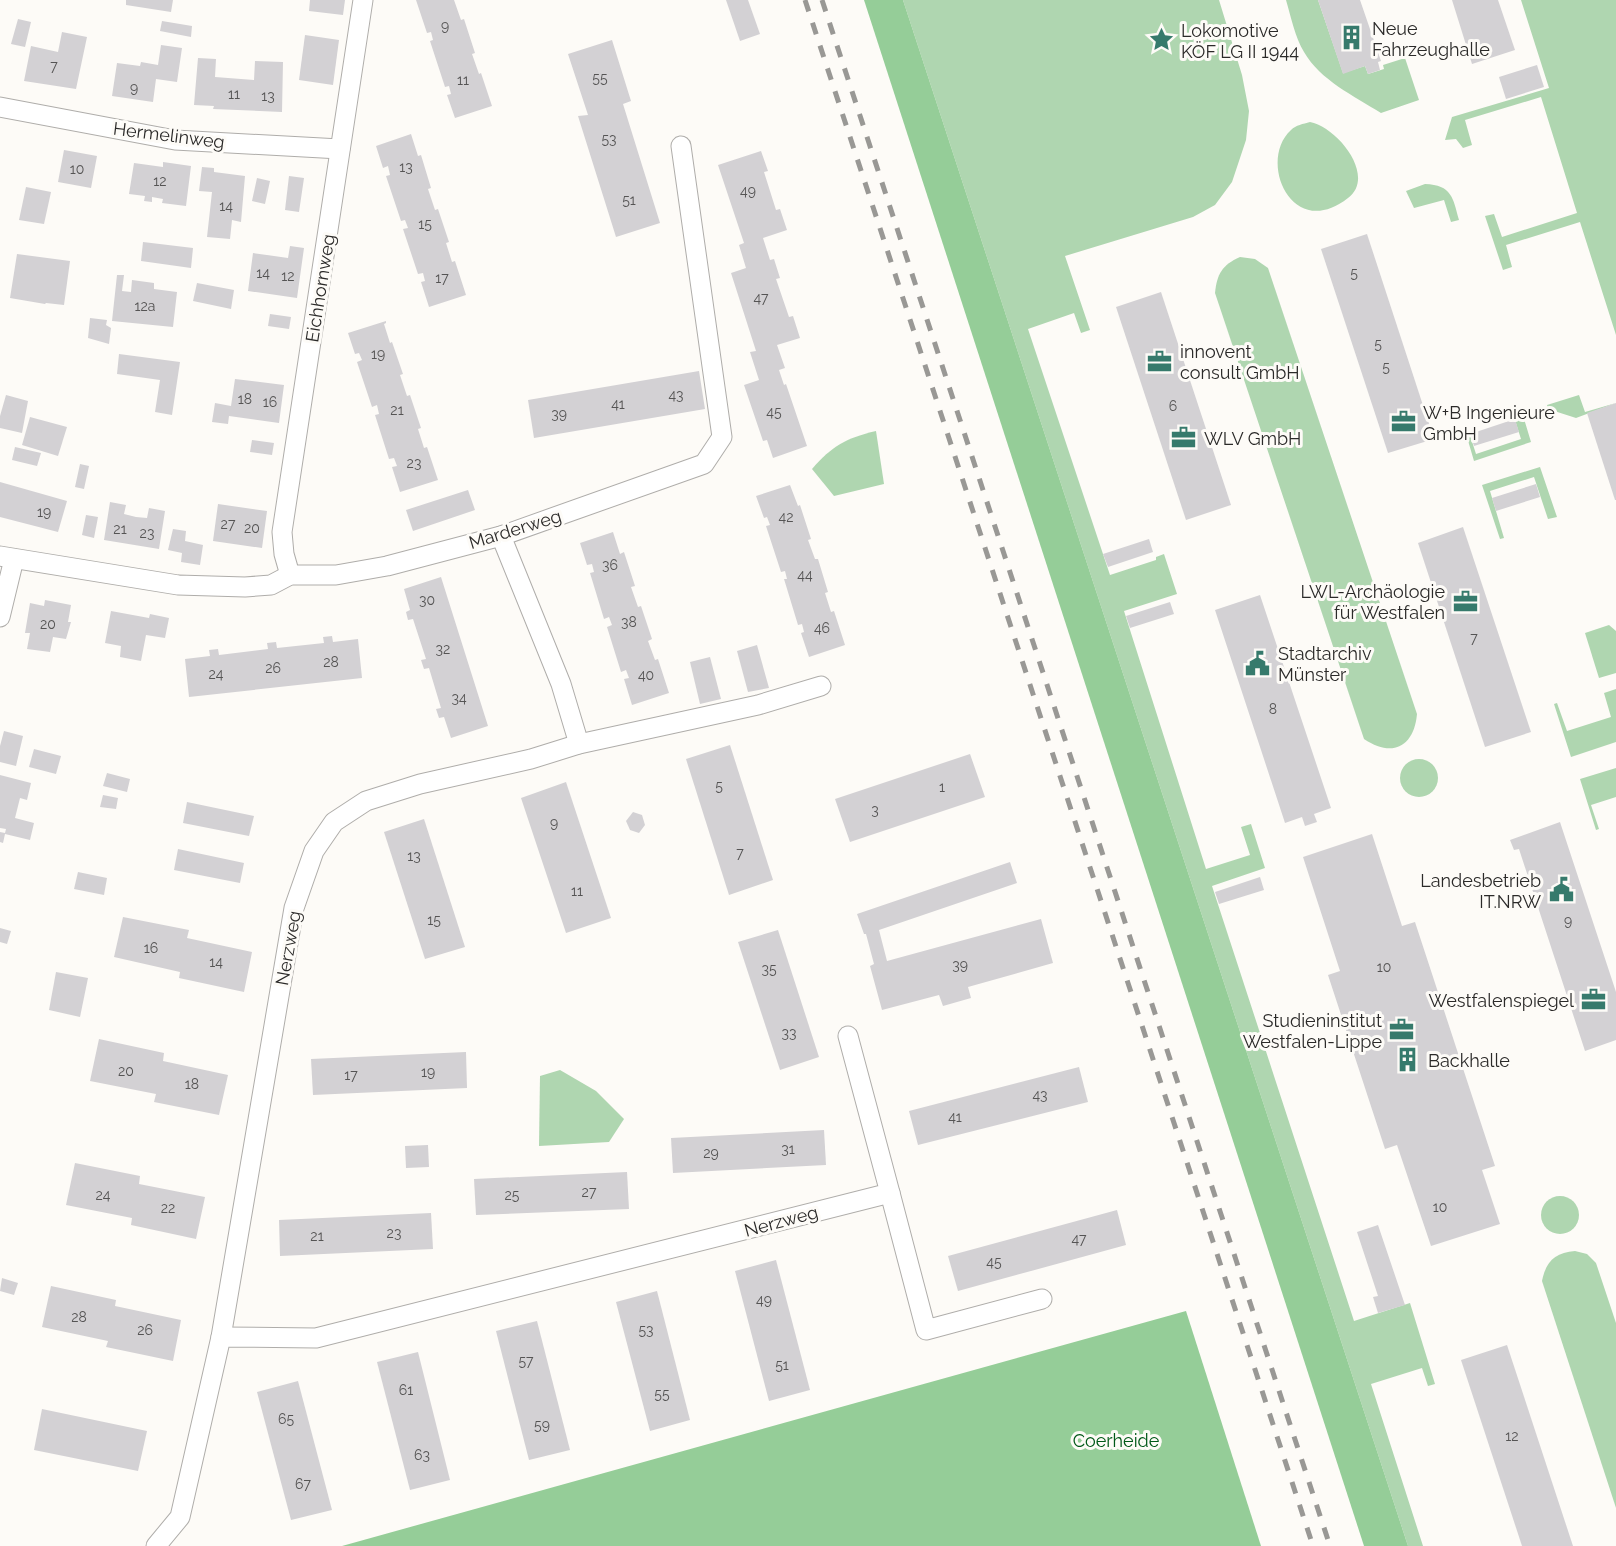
<svg xmlns="http://www.w3.org/2000/svg" width="1616" height="1546" viewBox="0 0 1616 1546" font-family="Raleway,sans-serif">
	<style>
		.green { fill: #afd6b0 }
		.forest { fill: #95cd98 }
		.building { fill: #d3d1d4 }
		.lines { fill: none; stroke-linecap: round; stroke-linejoin: round }
		.minor-casing { stroke: #afadaa; stroke-width: 21 }
		.minor { stroke: #fff; stroke-width: 19 }
		.rail { stroke: #999895; stroke-width: 5; stroke-dasharray: 12 12; stroke-linecap: butt }
		.labels { text-anchor: middle; dominant-baseline: central; stroke-width: 6; stroke-linejoin: round; paint-order: stroke }
		.number-label { font-size: 14px; fill: #555454 }
		.poi-label { font-size: 18px; fill: #2b2a29; stroke: #fdfbf7; text-anchor: start }
		.street-label { font-size: 18px; fill: #2b2a29; stroke: #fdfbf7 }
		.park-label { font-size: 18px; fill: #005918; stroke: #fdfbf7 }
	</style>
	<rect width="100%" height="100%" fill="#fdfbf7"/>
	<g class="green">
		<path d="M903,0H1219L1242,75L1249,111L1246,140L1232,182L1215,205L1193,217L1065,256L1090,330L1081,333L1074,313L1028,329L1110,575L1156,560V557L1164,554L1177,594L1124,611L1206,869L1250,855L1241,827L1251,824L1265,868L1212,886L1354,1321L1410,1303L1435,1384L1428,1386L1422,1368L1371,1384L1423,1546H1408Z"/>
		<path d="M1286,0H1318L1343,73L1365,66L1368,74L1384,69L1383,65L1405,58L1419,100L1381,113C1354,96 1320,80 1304,52C1295,37 1291,17 1286,0Z"/>
		<path d="M1521,0H1616V335L1580,222L1506,245L1512,267L1503,270L1485,216L1494,214L1502,237L1577,213L1541,97L1465,120L1472,145L1463,148L1456,139L1445,140L1452,117L1549,88Z"/>
		<path d="M1310,122C1337,127 1377,176 1348,198C1292,242 1257,161 1291,130C1296,125 1303,124 1310,122Z"/>
		<path d="M1425,184C1452,185 1453,198 1459,220L1451,222L1444,200L1414,208L1406,191Z"/>
		<path d="M1240,257L1255,259L1268,268L1417,714C1414,747 1392,758 1364,739L1215,293C1217,274 1222,265 1240,257Z"/>
		<path d="M1579,395L1585,412L1616,403L1576,418L1548,409L1547,405Z"/>
		<path d="M1522,412L1531,442L1474,461L1464,427L1467,426L1476,454L1521,439L1513,414Z"/>
		<path d="M876,431L884,484L834,496L812,469C832,446 846,438 876,431Z"/>
		<path d="M1540,467L1557,517L1548,519L1534,477L1490,491L1504,538L1500,539L1482,485Z"/>
		<path d="M1609,625L1616,631V673L1599,678L1585,633Z"/>
		<path d="M1616,689V742L1571,757L1554,704L1557,703L1567,731L1611,717L1604,693Z"/>
		<circle cx="1419" cy="778" r="19"/>
		<path d="M1616,768V797L1591,805L1599,829L1596,830L1580,779Z"/>
		<path d="M560,1070L596,1091L624,1119L609,1142L539,1146L540,1076Z"/>
		<circle cx="1560" cy="1215" r="19"/>
		<path d="M1575,1251L1587,1254L1596,1263L1616,1323V1508L1542,1281C1546,1261 1555,1253 1575,1251Z"/>
	</g>
	<g class="forest">
		<path d="M864,0H903L1408,1546H1364Z"/>
		<path d="M1186,1311L1261,1546H342Z"/>
	</g>
	<g class="building">
		<path d="M126,0H173L171,12L126,5Z"/>
		<path d="M310,0H345L343,15L309,11Z"/>
		<path d="M416,0H454L461,20L464,19L475,53L472,54L479,74L481,73L492,106L455,118L447,95L451,94L449,86L445,87L430,41L433,40L431,32L427,33Z"/>
		<path d="M726,0H748L760,34L740,41Z"/>
		<path d="M1318,0H1360L1381,61L1378,62L1380,70L1368,74L1365,66L1343,74Z"/>
		<path d="M1452,0H1498L1515,50L1472,64Z"/>
		<path d="M18,19L31,22L25,47L11,44Z"/>
		<path d="M162,21L192,26L191,37L160,31Z"/>
		<path d="M62,32L87,37L76,89L24,81L31,46L58,52Z"/>
		<path d="M305,35L339,40L333,85L299,80Z"/>
		<path d="M612,40L631,101L623,104L660,223L616,237L578,116L588,115L568,54Z"/>
		<path d="M161,45L182,48L177,82L156,79L153,102L112,96L117,63L140,66L141,62L158,65Z"/>
		<path d="M198,58L216,59L215,77L254,80L255,61L283,62L282,112L213,109L214,106L194,105Z"/>
		<path d="M1537,65L1544,87L1506,99L1499,77Z"/>
		<path d="M411,134L418,156L421,155L431,188L428,189L435,210L438,209L449,242L446,243L452,262L455,261L466,295L429,307L421,282L425,281L423,273L418,274L403,229L408,228L405,220L401,221L386,176L390,175L388,166L383,168L376,146Z"/>
		<path d="M64,150L97,156L91,188L58,182Z"/>
		<path d="M761,151L768,171L764,172L776,210L780,209L787,230L763,238L770,260L774,259L780,278L776,279L789,317L793,316L800,338L777,345L785,368L779,370L784,385L786,384L807,446L773,458L767,440L763,441L744,385L759,380L750,352L756,351L731,273L746,268L739,245L744,243L718,165Z"/>
		<path d="M163,162L191,166L186,206L162,203L163,199L152,197V202L144,201L145,196L129,194L134,163L163,167Z"/>
		<path d="M202,167L214,168V172L245,176L241,222L232,220L230,239L207,237L212,192L199,191Z"/>
		<path d="M289,176L304,178L299,212L285,210Z"/>
		<path d="M257,178L270,181L265,204L252,201Z"/>
		<path d="M26,187L51,192L44,224L19,220Z"/>
		<path d="M1367,234L1434,439L1388,453L1321,249Z"/>
		<path d="M143,242L193,248L191,268L141,261Z"/>
		<path d="M290,246L304,248L297,298L248,291L253,253L288,258Z"/>
		<path d="M17,254L70,261L64,305L46,303L45,304L10,298Z"/>
		<path d="M117,275H124L122,291L131,292L132,280L154,283V289L177,292L173,327L112,321Z"/>
		<path d="M197,283L234,290L231,309L193,301Z"/>
		<path d="M1161,292L1231,505L1186,520L1116,307Z"/>
		<path d="M270,314L291,317L289,329L268,326Z"/>
		<path d="M90,318L107,320L106,325L111,328L109,344L88,338Z"/>
		<path d="M386,321V323L384,324L390,343L392,342L403,374L400,375L407,396L410,395L421,428L418,429L424,448L427,447L438,480L400,492L392,467L397,466L394,458L389,459L375,415L379,414L377,405L372,407L357,362L362,360L359,353L355,354L348,333Z"/>
		<path d="M119,354L180,362L172,415L155,412L160,380L117,374Z"/>
		<path d="M699,371L705,409L534,438L528,400Z"/>
		<path d="M235,379L284,385L279,423L229,416L228,424L212,422L215,403L231,406Z"/>
		<path d="M6,395L28,401L22,433L0,428V416Z"/>
		<path d="M1616,403V500H1615L1587,413Z"/>
		<path d="M30,417L67,427L58,456L22,445Z"/>
		<path d="M1515,419L1519,432L1474,446L1470,434Z"/>
		<path d="M252,440L274,443L272,455L250,452Z"/>
		<path d="M15,447L41,453L37,466L12,460Z"/>
		<path d="M80,464L89,466L84,489L75,487Z"/>
		<path d="M0,482L67,501L58,532L0,517Z"/>
		<path d="M1536,484L1540,497L1496,511L1492,498Z"/>
		<path d="M790,485L798,506L800,505L811,539L808,540L815,559H818L828,592L825,593L831,612L834,611L845,645L809,657L801,633L804,632L802,624L798,625L784,579H787L785,571L781,572L766,526L770,525L767,517L764,518L756,496Z"/>
		<path d="M468,490L475,510L413,531L406,510Z"/>
		<path d="M110,502L126,505L124,514L136,517L147,518L149,508L165,511L159,549L104,540Z"/>
		<path d="M218,504L267,511L262,548L213,541Z"/>
		<path d="M86,515L98,517L94,538L82,535Z"/>
		<path d="M1463,527L1531,732L1485,747L1418,543Z"/>
		<path d="M173,529L186,531L185,541L203,545L200,565L181,562L182,553L168,550Z"/>
		<path d="M613,532L620,554L624,552L635,586L631,587L638,607L641,606L652,639L648,641L655,660L658,659L669,693L632,705L624,679L629,678L626,670L621,672L607,627L612,625L609,617L604,619L590,573L594,572L592,564L587,565L580,543Z"/>
		<path d="M1149,539L1153,552L1108,567L1103,554Z"/>
		<path d="M441,577L488,726L451,738L444,717L439,718L436,709L441,708L429,668L424,669L421,660L426,659L413,619L408,620L406,612L410,610L404,589Z"/>
		<path d="M1260,595L1331,808L1314,814L1317,822L1305,826L1302,817L1285,823L1215,610Z"/>
		<path d="M45,600L71,605L68,622H71L66,639L53,637L50,652L27,649L30,633H25L30,603L44,606Z"/>
		<path d="M1170,602L1174,614L1130,628L1126,616Z"/>
		<path d="M111,611L149,618L150,614L169,618L165,638L146,635L141,661L120,657L121,646L105,643Z"/>
		<path d="M332,636L333,642L358,639L362,678L189,697L185,659L210,656L209,650L218,649L219,655L268,649L267,643L276,642L277,648L324,643L323,637Z"/>
		<path d="M757,645L769,688L748,692L737,651Z"/>
		<path d="M710,657L721,699L700,704L690,662Z"/>
		<path d="M4,731L23,736L16,766L0,762V746Z"/>
		<path d="M730,745L773,880L729,895L686,759Z"/>
		<path d="M34,749L61,756L56,774L29,767Z"/>
		<path d="M970,754L985,797L850,842L835,799Z"/>
		<path d="M107,773L130,779L127,792L103,786Z"/>
		<path d="M0,775L31,783L27,800L20,798L15,818L34,823L30,840L5,834L3,843L0,842V832L5,833L6,829L0,828Z"/>
		<path d="M566,782L611,918L566,933L521,798Z"/>
		<path d="M103,795L118,798L116,809L100,807Z"/>
		<path d="M187,802L254,816L249,836L183,823Z"/>
		<path d="M633,812L642,815L645,825L639,833L630,830L626,821Z"/>
		<path d="M424,819L465,947L425,959L384,832Z"/>
		<path d="M1560,822L1616,992V1040L1585,1051L1519,849L1514,850L1510,840Z"/>
		<path d="M1372,834L1402,926L1415,922L1495,1166L1482,1170L1500,1224L1431,1246L1397,1145L1385,1149L1328,975L1340,971L1303,857Z"/>
		<path d="M178,849L244,863L240,883L174,870Z"/>
		<path d="M1010,862L1017,883L879,930L887,961L1041,919L1053,963L968,987L971,998L943,1006L939,995L882,1010L870,966L874,964L866,934H864L857,914Z"/>
		<path d="M78,872L107,878L104,895L74,889Z"/>
		<path d="M1260,877L1264,890L1219,904L1215,892Z"/>
		<path d="M123,917L189,930L187,938L252,952L244,992L179,978L180,972L114,957Z"/>
		<path d="M0,928L11,931L7,944L0,942Z"/>
		<path d="M778,930L819,1057L780,1070L738,942Z"/>
		<path d="M56,972L88,978L80,1017L49,1010Z"/>
		<path d="M99,1039L164,1053L163,1061L228,1075L219,1115L154,1102L156,1094L90,1081Z"/>
		<path d="M466,1052L467,1088L313,1095L311,1059Z"/>
		<path d="M1079,1067L1088,1102L918,1145L909,1111Z"/>
		<path d="M824,1130L826,1165L673,1173L671,1138Z"/>
		<path d="M428,1145L429,1167L406,1168L405,1146Z"/>
		<path d="M75,1163L140,1176L139,1184L205,1197L196,1239L131,1225L132,1218L66,1205Z"/>
		<path d="M627,1172L629,1209L476,1215L474,1179Z"/>
		<path d="M1117,1210L1126,1245L958,1291L948,1256Z"/>
		<path d="M431,1213L433,1249L280,1256L279,1220Z"/>
		<path d="M1378,1225L1405,1305L1378,1313L1373,1297L1378,1296L1357,1232Z"/>
		<path d="M776,1260L810,1390L769,1401L735,1271Z"/>
		<path d="M2,1278L18,1283L14,1295L0,1291Z"/>
		<path d="M51,1286L116,1300L115,1306L181,1320L173,1361L106,1347L108,1341L42,1327Z"/>
		<path d="M657,1291L690,1420L650,1431L616,1302Z"/>
		<path d="M537,1321L570,1450L529,1460L496,1331Z"/>
		<path d="M1507,1345L1573,1546H1522L1461,1360Z"/>
		<path d="M418,1352L450,1480L410,1490L377,1362Z"/>
		<path d="M298,1381L332,1510L291,1520L257,1392Z"/>
		<path d="M42,1409L147,1431L138,1471L34,1450Z"/>
	</g>
	<g class="lines">
		<defs>
			<g id="minor">
				<path d="M0,107L175,140L340,149"/>
				<path d="M501,536L561,684L579,744"/>
				<path d="M0,556L178,585L245,587L271,585L290,575H336L387,566L501,536L704,464L722,437L681,146"/>
				<path d="M290,575L284,554L282,532L363,0"/>
				<path d="M0,617L14,559"/>
				<path d="M890,1193L926,1330L1042,1299"/>
				<path d="M221,1337L294,908L314,851L334,822L366,801L420,784L531,759L579,744L758,705L821,686"/>
				<path d="M156,1546L180,1517L221,1337L316,1338L890,1193L848,1036"/>
			</g>
		</defs>
		<use href="#minor" class="minor-casing"/>
		<use href="#minor" class="minor"/>
		<g class="rail">
			<path d="M805,0L1313,1546"/>
			<path d="M822,0L1330,1546"/>
		</g>
	</g>
	<defs>
		<symbol id="building-bare" viewBox="-9 -9 18 18"><path d="M-4-6H4V6H1V3H-1V6H-4ZM-2.5-4.3h1.7v1.8h-1.7ZM.8-4.3h1.7v1.8H.8ZM-2.5-1h1.7V.8h-1.7ZM.8-1h1.7V.8H.8Z" fill="#367a6c" stroke="#fdfbf7" stroke-width="2.5" paint-order="stroke"/></symbol>
		<symbol id="sight-bare" viewBox="-9 -9 18 18"><path d="M0-6L1.8-2.2L6-1.7L2.9 1.2L3.7 5.4L0 3.3L-3.7 5.4L-2.9 1.2L-6-1.7L-1.8-2.2Z" fill="#367a6c" stroke="#fdfbf7" stroke-width="2.5" paint-order="stroke"/></symbol>
		<symbol id="office-bare" viewBox="-9 -9 18 18"><path d="M-6-3h4V-5.5h4V-3h4V5H-6ZM-1-4.5V-3h2v-1.5ZM-6 0V1H6V0Z" fill="#367a6c" stroke="#fdfbf7" stroke-width="2.5" paint-order="stroke"/></symbol>
		<symbol id="civic-bare" viewBox="-9 -9 18 18"><path d="M-.6-6.5H3V-4.5H.6V-3L4-1V1h2V6H-6V1h2V-1L-.6-3ZM-1.2 2.5V6h2.4V2.5Z" fill="#367a6c" stroke="#fdfbf7" stroke-width="2.5" paint-order="stroke"/></symbol>
	</defs>
	<g fill-rule="evenodd">
		<use href="#building-bare" x="1334" y="20" width="35" height="35"/>
		<use href="#sight-bare" x="1144" y="22" width="35" height="35"/>
		<use href="#office-bare" x="1142" y="344" width="35" height="35"/>
		<use href="#office-bare" x="1386" y="404" width="35" height="35"/>
		<use href="#office-bare" x="1166" y="420" width="35" height="35"/>
		<use href="#office-bare" x="1448" y="584" width="35" height="35"/>
		<use href="#civic-bare" x="1240" y="646" width="35" height="35"/>
		<use href="#civic-bare" x="1544" y="872" width="35" height="35"/>
		<use href="#office-bare" x="1576" y="982" width="35" height="35"/>
		<use href="#office-bare" x="1384" y="1012" width="35" height="35"/>
		<use href="#building-bare" x="1390" y="1042" width="35" height="35"/>
	</g>
	<g class="labels">
		<g class="number-label">
			<text x="445" y="26">9</text>
			<text x="54" y="66">7</text>
			<text x="600" y="78">55</text>
			<text x="463" y="80">11</text>
			<text x="134" y="88">9</text>
			<text x="234" y="94">11</text>
			<text x="268" y="96">13</text>
			<text x="609" y="139">53</text>
			<text x="406" y="167">13</text>
			<text x="77" y="169">10</text>
			<text x="160" y="181">12</text>
			<text x="748" y="191">49</text>
			<text x="629" y="200">51</text>
			<text x="226" y="206">14</text>
			<text x="425" y="224">15</text>
			<text x="263" y="273">14</text>
			<text x="1354" y="273">5</text>
			<text x="288" y="276">12</text>
			<text x="442" y="278">17</text>
			<text x="761" y="298">47</text>
			<text x="145" y="306">12a</text>
			<text x="1378" y="344">5</text>
			<text x="378" y="354">19</text>
			<text x="1386" y="367">5</text>
			<text x="676" y="395">43</text>
			<text x="245" y="399">18</text>
			<text x="270" y="402">16</text>
			<text x="618" y="404">41</text>
			<text x="1173" y="406">6</text>
			<text x="397" y="410">21</text>
			<text x="774" y="412">45</text>
			<text x="559" y="414">39</text>
			<text x="414" y="463">23</text>
			<text x="44" y="512">19</text>
			<text x="786" y="517">42</text>
			<text x="228" y="524">27</text>
			<text x="252" y="528">20</text>
			<text x="120" y="529">21</text>
			<text x="147" y="533">23</text>
			<text x="610" y="565">36</text>
			<text x="805" y="575">44</text>
			<text x="427" y="600">30</text>
			<text x="629" y="622">38</text>
			<text x="48" y="624">20</text>
			<text x="822" y="628">46</text>
			<text x="1474" y="638">7</text>
			<text x="443" y="649">32</text>
			<text x="331" y="662">28</text>
			<text x="273" y="668">26</text>
			<text x="216" y="674">24</text>
			<text x="646" y="675">40</text>
			<text x="459" y="698">34</text>
			<text x="1273" y="709">8</text>
			<text x="719" y="786">5</text>
			<text x="942" y="787">1</text>
			<text x="875" y="810">3</text>
			<text x="554" y="823">9</text>
			<text x="740" y="853">7</text>
			<text x="414" y="856">13</text>
			<text x="577" y="891">11</text>
			<text x="434" y="920">15</text>
			<text x="1568" y="921">9</text>
			<text x="151" y="948">16</text>
			<text x="216" y="962">14</text>
			<text x="960" y="965">39</text>
			<text x="1384" y="967">10</text>
			<text x="769" y="969">35</text>
			<text x="789" y="1033">33</text>
			<text x="126" y="1071">20</text>
			<text x="428" y="1072">19</text>
			<text x="351" y="1075">17</text>
			<text x="192" y="1084">18</text>
			<text x="1040" y="1095">43</text>
			<text x="955" y="1117">41</text>
			<text x="788" y="1149">31</text>
			<text x="711" y="1153">29</text>
			<text x="589" y="1192">27</text>
			<text x="103" y="1195">24</text>
			<text x="512" y="1195">25</text>
			<text x="1440" y="1207">10</text>
			<text x="168" y="1208">22</text>
			<text x="394" y="1233">23</text>
			<text x="317" y="1236">21</text>
			<text x="1079" y="1239">47</text>
			<text x="994" y="1262">45</text>
			<text x="764" y="1300">49</text>
			<text x="79" y="1317">28</text>
			<text x="145" y="1330">26</text>
			<text x="646" y="1330">53</text>
			<text x="526" y="1361">57</text>
			<text x="782" y="1365">51</text>
			<text x="406" y="1390">61</text>
			<text x="662" y="1394">55</text>
			<text x="286" y="1419">65</text>
			<text x="542" y="1425">59</text>
			<text x="1512" y="1436">12</text>
			<text x="422" y="1455">63</text>
			<text x="303" y="1484">67</text>
		</g>
		<g class="poi-label">
			<text x="1372" y="28">Neue<tspan x="1372" dy="21">Fahrzeughalle</tspan></text>
			<text x="1181" y="30">Lokomotive<tspan x="1181" dy="21">KÖF LG II 1944</tspan></text>
			<text x="1180" y="351">innovent<tspan x="1180" dy="21">consult GmbH</tspan></text>
			<text x="1423" y="412">W+B Ingenieure<tspan x="1423" dy="21">GmbH</tspan></text>
			<text x="1204" y="438">WLV GmbH</text>
			<text x="1445" y="591" text-anchor="end">LWL-Archäologie<tspan x="1445" dy="21">für Westfalen</tspan></text>
			<text x="1278" y="653">Stadtarchiv<tspan x="1278" dy="21">Münster</tspan></text>
			<text x="1541" y="880" text-anchor="end">Landesbetrieb<tspan x="1541" dy="21">IT.NRW</tspan></text>
			<text x="1574" y="1000" text-anchor="end">Westfalenspiegel</text>
			<text x="1382" y="1020" text-anchor="end">Studieninstitut<tspan x="1382" dy="21">Westfalen-Lippe</tspan></text>
			<text x="1428" y="1060">Backhalle</text>
		</g>
		<g class="street-label">
			<text transform="translate(169 135) rotate(7)">Hermelinweg</text>
			<text transform="translate(320 288) rotate(-81)">Eichhornweg</text>
			<text transform="translate(515 529) rotate(-17)">Marderweg</text>
			<text transform="translate(288 948) rotate(-80)">Nerzweg</text>
			<text transform="translate(781 1221) rotate(-15)">Nerzweg</text>
		</g>
		<g class="park-label">
			<text x="1116" y="1440">Coerheide</text>
		</g>
	</g>
</svg>
